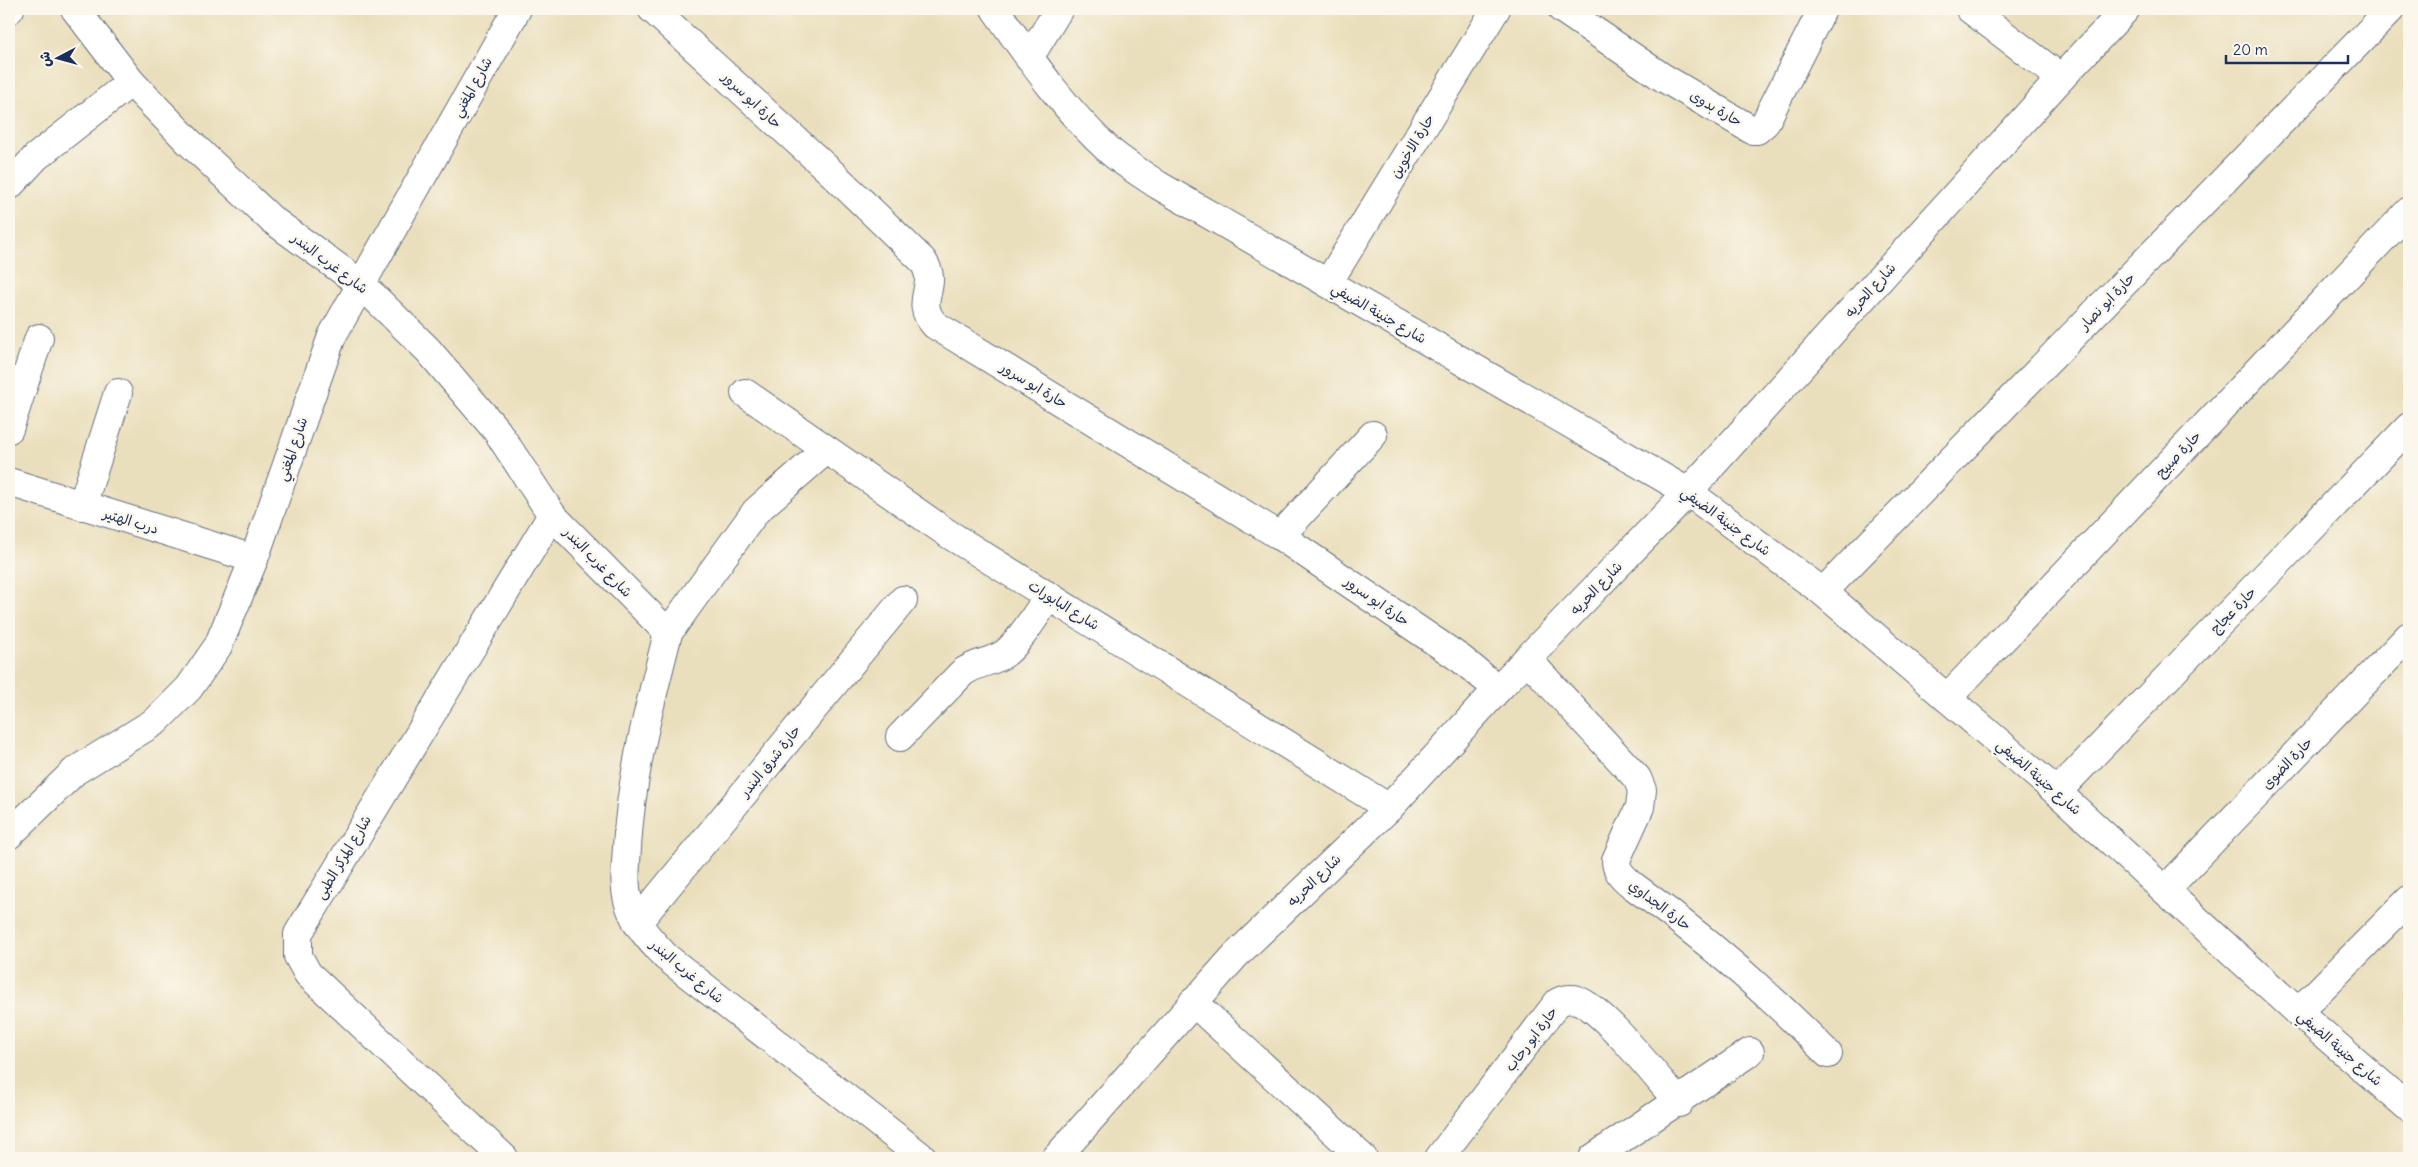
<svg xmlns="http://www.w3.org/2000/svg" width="2418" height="1167" viewBox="0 0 2418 1167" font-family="Delius,'Playpen Sans Arabic',sans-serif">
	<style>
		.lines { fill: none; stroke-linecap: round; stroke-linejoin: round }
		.street-casing { stroke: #636d7f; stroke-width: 30 }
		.street { stroke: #fff; stroke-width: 28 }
		.labels { text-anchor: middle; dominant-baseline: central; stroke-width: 5; stroke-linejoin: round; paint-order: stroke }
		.street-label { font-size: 14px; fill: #1b2f5e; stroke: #fbf7ec }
	</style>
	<rect width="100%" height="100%" fill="#fbf7ec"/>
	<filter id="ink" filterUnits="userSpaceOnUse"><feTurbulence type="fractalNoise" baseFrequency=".02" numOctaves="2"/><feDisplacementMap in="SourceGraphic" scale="10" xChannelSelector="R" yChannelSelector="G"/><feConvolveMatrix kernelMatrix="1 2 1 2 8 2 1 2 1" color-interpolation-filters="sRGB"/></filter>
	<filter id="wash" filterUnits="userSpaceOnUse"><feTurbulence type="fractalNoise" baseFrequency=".0096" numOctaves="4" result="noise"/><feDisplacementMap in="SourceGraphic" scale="20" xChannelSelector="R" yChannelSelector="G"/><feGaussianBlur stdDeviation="1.12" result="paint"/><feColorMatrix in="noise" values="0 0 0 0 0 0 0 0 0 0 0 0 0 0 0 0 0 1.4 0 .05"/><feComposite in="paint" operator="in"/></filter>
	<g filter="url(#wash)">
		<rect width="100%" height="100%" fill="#eadfbc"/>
	</g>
	<g filter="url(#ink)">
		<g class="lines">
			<defs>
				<g id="street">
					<path d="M75,9L131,82L189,142L271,219L361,284L428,350L497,431L552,515L668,633C650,704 631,774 627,847C626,866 623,885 629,904C636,926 651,941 666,957L923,1158"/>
					<path d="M652,9L833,174L922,260C942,287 911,299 935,325L1280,536L1461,659L1498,689"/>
					<path d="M995,9C1030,59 1065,111 1111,152C1125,164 1142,174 1158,185L1688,492L1823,592L1947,698L2057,792L2298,1012L2409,1108"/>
					<path d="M1562,9L1662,77L1752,130H1757L1765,123L1822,10"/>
					<path d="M1970,9L2061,78"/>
					<path d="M9,10L10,9"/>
					<path d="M1029,58L1059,9"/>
					<path d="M9,186L36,157L131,82"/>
					<path d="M1328,283L1496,9"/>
					<path d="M745,393L947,533L1389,808"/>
					<path d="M9,429L39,338"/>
					<path d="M9,482L254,559"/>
					<path d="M82,506L118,393"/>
					<path d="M1280,536L1373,435"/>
					<path d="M1823,592L2391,9"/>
					<path d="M668,633L756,511L826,450"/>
					<path d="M1527,659L1637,778L1642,790L1640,807L1616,860C1616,872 1624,878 1632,885C1703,936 1767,992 1828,1054"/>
					<path d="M1947,698L2409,211"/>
					<path d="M900,737L962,673C974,663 990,663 1004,654C1018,645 1038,611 1049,596"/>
					<path d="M2057,792L2409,427"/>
					<path d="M9,835L75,771L156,721L189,688L218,646L254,559L332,336L517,9"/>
					<path d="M2165,890L2409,636"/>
					<path d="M637,923L903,600"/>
					<path d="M1193,1002L1363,1158"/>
					<path d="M2298,1012L2409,900"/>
					<path d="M504,1158L308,974L298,956V934L552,515"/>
					<path d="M1056,1158L1235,956L1389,808L1498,689L1688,492L2061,78L2126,9"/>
					<path d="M1439,1158L1558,1002C1565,999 1570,998 1577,1000C1604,1009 1658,1079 1679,1103"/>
					<path d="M1593,1158L1750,1052"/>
				</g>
			</defs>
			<use href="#street" class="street-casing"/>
			<use href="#street" class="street"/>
		</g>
	</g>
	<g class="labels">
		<g class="street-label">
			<text transform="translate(472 87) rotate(-61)">شارع المغني</text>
			<text transform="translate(752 100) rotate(43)">حارة ابو سرور</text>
			<text transform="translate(1716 108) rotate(30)">حارة بدوى</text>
			<text transform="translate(1412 146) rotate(-59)">حارة الاخوين</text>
			<text transform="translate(330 263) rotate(37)">شارع غرب البندر</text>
			<text transform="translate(1870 290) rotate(-48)">شارع الحريه</text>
			<text transform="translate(2107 301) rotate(-46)">حارة ابو نصار</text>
			<text transform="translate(1379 313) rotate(30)">شارع جنينة الضيفي</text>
			<text transform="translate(1034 385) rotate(31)">حارة ابو سرور</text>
			<text transform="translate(292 449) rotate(-71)">شارع المغني</text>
			<text transform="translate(2178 454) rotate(-46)">حارة صبيح</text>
			<text transform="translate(131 521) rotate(17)">درب الهتير</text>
			<text transform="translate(1726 521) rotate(36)">شارع جنينة الضيفي</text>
			<text transform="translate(598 562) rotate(46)">شارع غرب البندر</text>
			<text transform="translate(1596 588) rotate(-46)">شارع الحريه</text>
			<text transform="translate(1377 601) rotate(35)">حارة ابو سرور</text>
			<text transform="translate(1064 605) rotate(32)">شارع البابورات</text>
			<text transform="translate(2233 610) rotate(-46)">حارة عجاج</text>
			<text transform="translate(770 761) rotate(-51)">حارة شرق البندر</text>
			<text transform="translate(2287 763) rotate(-46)">حارة الضوى</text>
			<text transform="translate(2039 777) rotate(41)">شارع جنينة الضيفي</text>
			<text transform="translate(343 857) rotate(-59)">شارع المركز الطبى</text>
			<text transform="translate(1314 880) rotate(-44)">شارع الحريه</text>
			<text transform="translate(1660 905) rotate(37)">حارة الجداوي</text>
			<text transform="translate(687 971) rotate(40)">شارع غرب البندر</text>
			<text transform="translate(1531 1039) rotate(-53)">حارة ابو رحاب</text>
			<text transform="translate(2340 1048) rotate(41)">شارع جنينة الضيفي</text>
		</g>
	</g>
	<rect width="2418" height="1167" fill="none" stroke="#fbf7ec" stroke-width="30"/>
	<g transform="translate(58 58) rotate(264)" stroke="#fbf7ec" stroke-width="4" paint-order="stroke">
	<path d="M0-4L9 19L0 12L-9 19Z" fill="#1b2f5e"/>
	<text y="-8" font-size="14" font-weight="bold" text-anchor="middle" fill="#1b2f5e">ش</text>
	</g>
	<path d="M2226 55v8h122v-8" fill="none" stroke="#1b2f5e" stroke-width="2.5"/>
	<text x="2233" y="55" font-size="15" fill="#1b2f5e" stroke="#fbf7ec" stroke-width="4" paint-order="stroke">20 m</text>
</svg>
